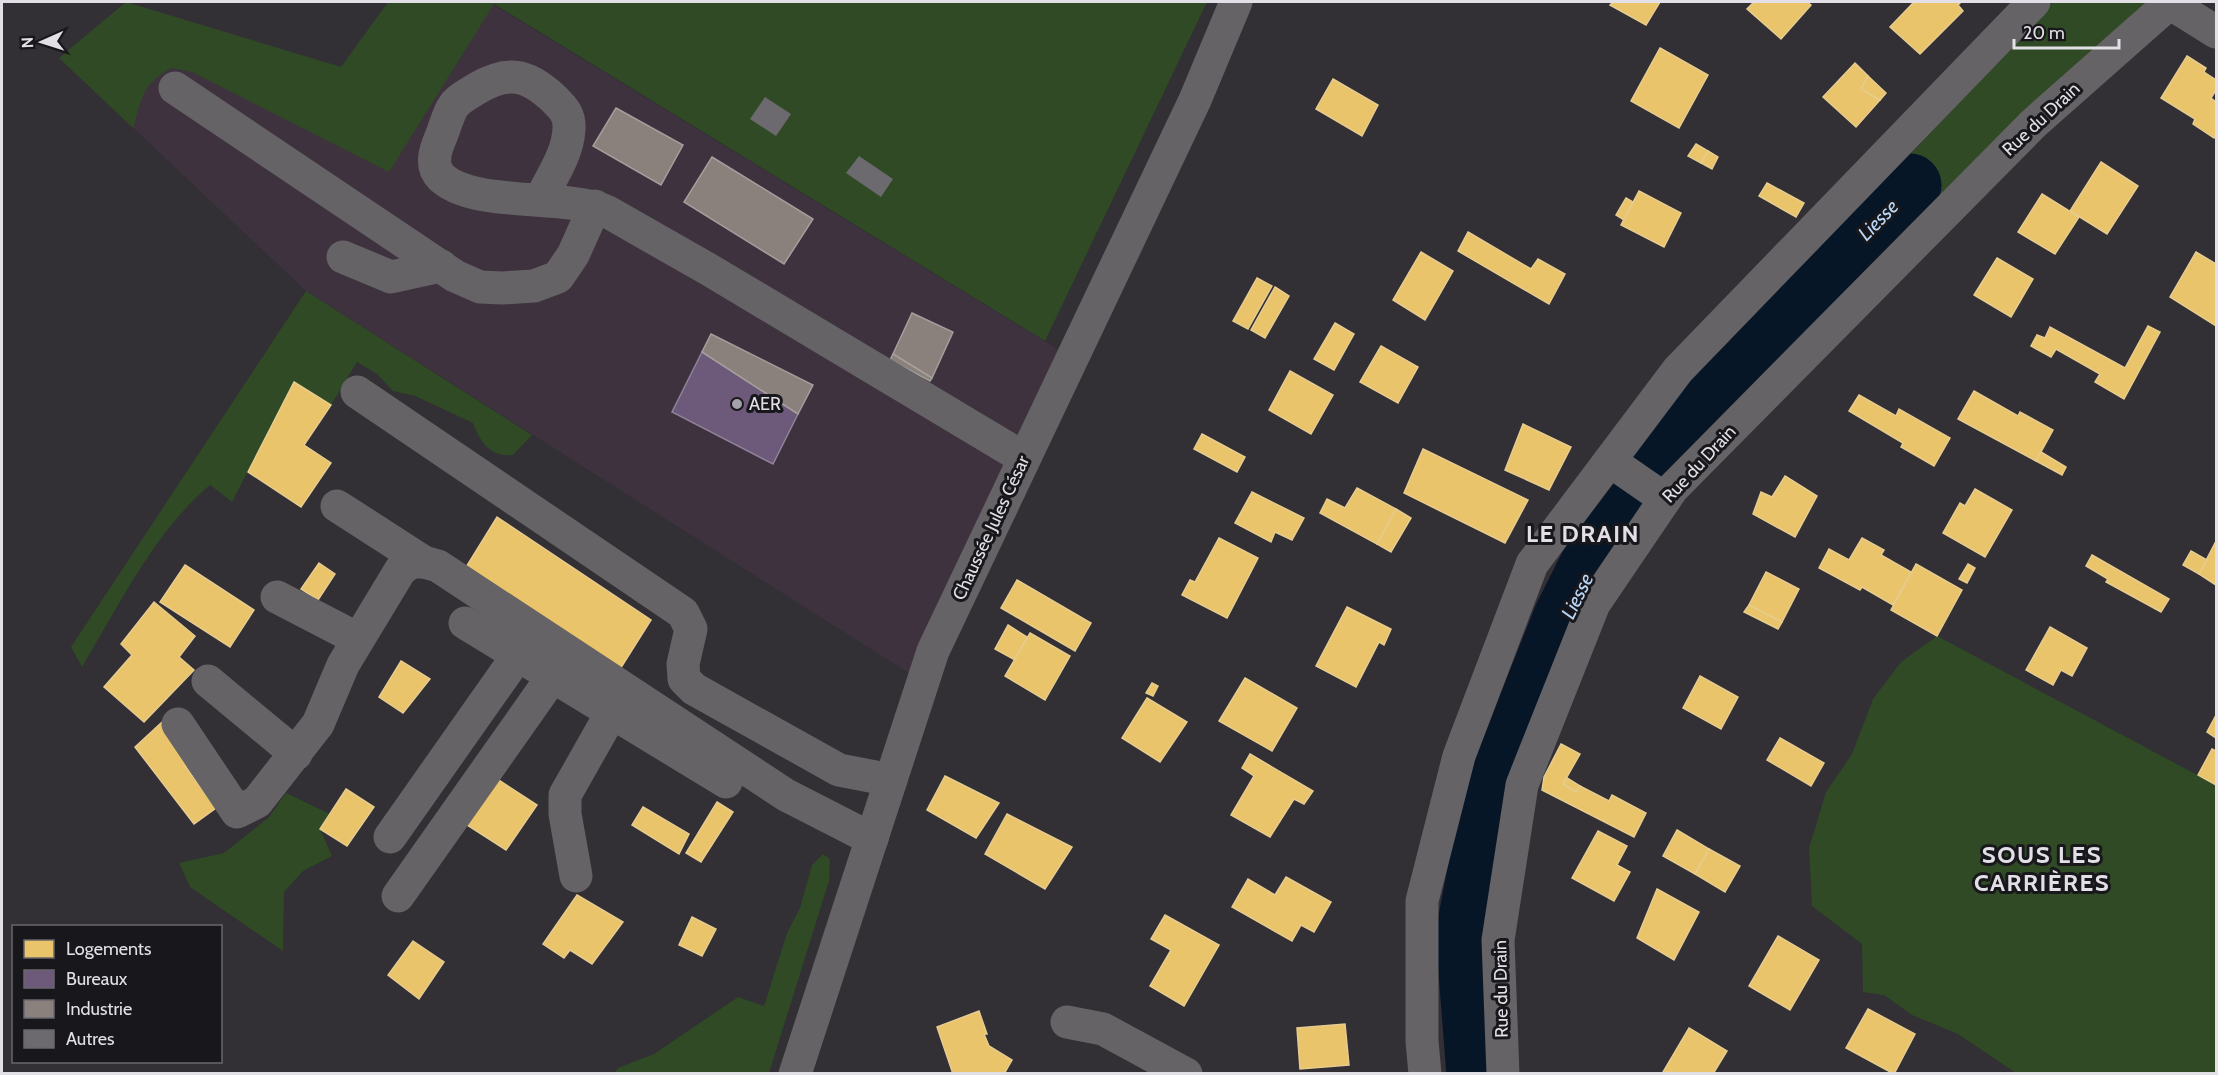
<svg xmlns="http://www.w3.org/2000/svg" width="2218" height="1075" viewBox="0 0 2218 1075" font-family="Cabin,sans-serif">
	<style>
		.industrial { fill: #3e323e }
		.green { fill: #2f4a25 }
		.homes { fill: #e9c46a; stroke: #e7cc8f; stroke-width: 1.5 }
		.offices { fill: #6d597a; stroke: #90829a; stroke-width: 1.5 }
		.industry { fill: #8a817c; stroke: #a49e9c; stroke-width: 1.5 }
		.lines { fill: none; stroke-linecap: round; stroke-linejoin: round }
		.river { stroke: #071627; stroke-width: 63 }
		.building { fill: #6c6a6e }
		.minor { stroke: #656365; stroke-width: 33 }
		.poi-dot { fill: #a4a2a8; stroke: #18171b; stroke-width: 2 }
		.labels { text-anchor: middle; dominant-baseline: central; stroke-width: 6; stroke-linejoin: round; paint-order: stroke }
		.street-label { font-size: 18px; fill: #e2e0e6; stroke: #18171b }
		.poi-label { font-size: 18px; fill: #e2e0e6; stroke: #18171b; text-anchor: start }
		.water-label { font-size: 20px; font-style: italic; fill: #b8d7f7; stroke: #18171b }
		.district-label { font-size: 24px; font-weight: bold; letter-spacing: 1.5px; fill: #e2e0e6; stroke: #18171b }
	</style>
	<rect width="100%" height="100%" fill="#322f35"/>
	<path class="industrial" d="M126,2L341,67L389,2H489L1072,358L923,682L306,291L59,58Z"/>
	<g class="green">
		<path d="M126,2L341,67L388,2H1207L1045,341L494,4L389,172L192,72L171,68C141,85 143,97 133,128L59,58Z"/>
		<path d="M2053,2H2143L2146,5L1924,211L1891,175Z"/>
		<path d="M306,291L532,435L513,455C491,458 480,442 473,423L415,396L393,391L377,374L357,362L331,405L294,382L232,502L210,485C155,531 118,607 82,667L71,647Z"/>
		<path d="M1937,636L2216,785V1073H2016L1958,1034L1912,1015L1884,995L1863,992L1862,944L1812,906L1809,848L1826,792L1852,754L1873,699L1901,662Z"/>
		<path d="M286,793L330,814L320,829L332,856L303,871L284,892L283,951L190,887L179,863L224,853L269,817Z"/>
		<path d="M823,854L830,859L829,881L769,1073H614L618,1068L654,1054L738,997L764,1006L787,933L800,908L812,865Z"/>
	</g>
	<g class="homes">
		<path d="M1613,2H1660L1646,25L1610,5Z"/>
		<path d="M1754,2H1807L1811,5L1781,39L1747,9Z"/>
		<path d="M1914,2H1961L1958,5L1963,11L1920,54L1890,27Z"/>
		<path d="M1660,48L1708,75L1679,128L1631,101Z"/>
		<path d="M2187,56L2206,68L2204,72L2216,80V90L2211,98L2216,102V135L2214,138L2193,124L2195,119L2161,98Z"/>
		<path d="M1855,63L1868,76L1861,89L1880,100L1856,127L1823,97Z"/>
		<path d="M1868,76L1886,93L1880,100L1861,89Z"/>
		<path d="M1333,79L1378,105L1362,136L1316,109Z"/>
		<path d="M1696,144L1708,151L1701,163L1688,156Z"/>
		<path d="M1708,151L1718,157L1712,169L1701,163Z"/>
		<path d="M2101,162L2138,186L2107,234L2070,211Z"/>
		<path d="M1767,183L1804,203L1796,217L1759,196Z"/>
		<path d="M1639,191L1681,213L1664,247L1621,225Z"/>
		<path d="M2042,194L2079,217L2055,254L2018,232Z"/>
		<path d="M1626,198L1633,202L1624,220L1616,215Z"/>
		<path d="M1468,232L1531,269L1538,259L1565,274L1549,304L1458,251Z"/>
		<path d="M1421,252L1453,271L1425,320L1393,300Z"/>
		<path d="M2196,252L2216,264V326L2170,297Z"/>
		<path d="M1997,258L2033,279L2011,317L1974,295Z"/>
		<path d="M1257,278L1272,286L1248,329L1233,321Z"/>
		<path d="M1275,287L1289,296L1265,338L1251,330Z"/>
		<path d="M1335,323L1354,334L1334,370L1314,359Z"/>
		<path d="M2148,326L2160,332L2124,399L2095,382L2100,374L2056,349L2051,357L2031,346L2037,335L2045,338L2050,327L2125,368Z"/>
		<path d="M1381,346L1418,367L1398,403L1360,382Z"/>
		<path d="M1290,371L1333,395L1311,434L1269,410Z"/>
		<path d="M294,382L331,405L304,445L331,463L301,507L248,472Z"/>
		<path d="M1974,391L2018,416L2020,412L2053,430L2036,461L1958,419Z"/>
		<path d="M1859,395L1896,416L1899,409L1950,438L1934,466L1901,447L1903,443L1849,411Z"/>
		<path d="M1523,424L1571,447L1549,490L1505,470Z"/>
		<path d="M1202,434L1245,457L1237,472L1194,449Z"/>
		<path d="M1423,449L1528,500L1505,543L1404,493Z"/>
		<path d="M2041,452L2066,467L2062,475L2036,461Z"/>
		<path d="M1785,476L1817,496L1795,537L1753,514L1761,492L1772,497Z"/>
		<path d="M1357,488L1396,509L1377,544L1320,513L1327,499L1345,508Z"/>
		<path d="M1975,489L2012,510L1985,557L1943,533L1960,503L1965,506Z"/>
		<path d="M1252,492L1304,518L1292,540L1275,532L1271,542L1235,523Z"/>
		<path d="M1396,509L1411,518L1391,552L1377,544Z"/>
		<path d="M497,517L651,620L617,674L463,572Z"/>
		<path d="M1219,538L1258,558L1227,618L1182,595L1190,580L1195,582Z"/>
		<path d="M1862,538L1884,550L1881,555L1911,572L1893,605L1862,587L1860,590L1819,568L1829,549L1849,560Z"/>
		<path d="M2216,541V585L2199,574Z"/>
		<path d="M2191,551L2207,560L2199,574L2183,565Z"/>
		<path d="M2092,555L2169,599L2161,612L2106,582L2108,579L2086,566Z"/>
		<path d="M319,563L335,574L318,600L301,589Z"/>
		<path d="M1916,564L1962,590L1937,636L1891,610Z"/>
		<path d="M1968,564L1975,568L1967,583L1959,579Z"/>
		<path d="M185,565L254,610L230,647L160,602Z"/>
		<path d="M1766,572L1799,589L1782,622L1749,605Z"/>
		<path d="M1017,580L1091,623L1075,651L1001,608Z"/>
		<path d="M154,602L195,636L179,657L194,670L144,722L104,687L132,655L121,644Z"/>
		<path d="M1749,605L1782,622L1778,629L1744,612Z"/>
		<path d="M1347,607L1391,629L1384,645L1379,642L1356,687L1316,666Z"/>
		<path d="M1008,625L1027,637L1015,660L995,649Z"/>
		<path d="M2050,627L2087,648L2072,676L2061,670L2053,685L2026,670Z"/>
		<path d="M1030,633L1070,656L1045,700L1005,676Z"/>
		<path d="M401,661L430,679L403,713L379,697Z"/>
		<path d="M1700,676L1738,697L1721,729L1683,708Z"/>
		<path d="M1245,678L1297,708L1272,751L1219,721Z"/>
		<path d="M1152,683L1158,686L1153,696L1146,693Z"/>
		<path d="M1147,698L1187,722L1160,762L1122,738Z"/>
		<path d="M2216,715V738L2207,732Z"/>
		<path d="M162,722L191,762L186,767L216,808L194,824L135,747Z"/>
		<path d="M1780,738L1824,763L1811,786L1767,760Z"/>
		<path d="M1561,744L1580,754L1563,784L1576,792L1580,786L1609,801L1612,795L1646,813L1634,837L1542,790L1544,777Z"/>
		<path d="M2212,749L2216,751V785L2198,775Z"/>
		<path d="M1250,754L1313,791L1304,804L1294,799L1270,837L1231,815L1254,776L1242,768Z"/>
		<path d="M945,776L999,803L976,838L927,810Z"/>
		<path d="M494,777L537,805L506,850L464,823Z"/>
		<path d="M1567,778L1580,786L1576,792L1563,784Z"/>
		<path d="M346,789L374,807L347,846L320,829Z"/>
		<path d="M717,802L733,812L701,862L686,853Z"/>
		<path d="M643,807L689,834L679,854L632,825Z"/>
		<path d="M1007,814L1072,847L1045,889L985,854Z"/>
		<path d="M1677,830L1709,849L1695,874L1663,856Z"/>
		<path d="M1598,831L1627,846L1617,865L1630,872L1614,901L1572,878Z"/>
		<path d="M1709,849L1740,866L1725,892L1695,874Z"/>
		<path d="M1286,877L1331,902L1314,932L1301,925L1292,941L1232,907L1248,879L1275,895Z"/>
		<path d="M1657,889L1699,912L1674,960L1637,938Z"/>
		<path d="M577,895L623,922L592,964L570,950L564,958L543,944Z"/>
		<path d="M1165,915L1219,945L1184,1006L1150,986L1171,950L1151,939Z"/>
		<path d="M692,917L716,929L702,956L679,945Z"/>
		<path d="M1778,936L1819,960L1790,1010L1749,986Z"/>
		<path d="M413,941L444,962L419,999L388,975Z"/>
		<path d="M1868,1009L1915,1034L1894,1074L1846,1048Z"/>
		<path d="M979,1011L987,1034H984L989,1046L1012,1060L1004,1074H953L937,1027Z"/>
		<path d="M1345,1024L1349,1065L1300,1069L1297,1028Z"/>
		<path d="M1689,1028L1727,1051L1713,1074L1663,1072Z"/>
	</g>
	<path class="offices" d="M702,352L798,414L773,464L672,412Z"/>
	<g class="industry">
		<path d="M616,108L683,145L661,185L593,146Z"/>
		<path d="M712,157L813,219L784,264L684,202Z"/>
		<path d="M912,313L953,332L932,378L893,354Z"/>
		<path d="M711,334L813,385L798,414L702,352Z"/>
		<path d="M893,354L932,378L930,381L890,360Z"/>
	</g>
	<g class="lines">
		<path class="river" d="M1478,1074L1467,934L1493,798L1565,617L1639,470L1910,185"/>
	</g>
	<g class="building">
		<path d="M765,97L791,114L776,136L750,119Z"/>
		<path d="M859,156L893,179L881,197L846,173Z"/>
	</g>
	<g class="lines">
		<g class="minor">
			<path d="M2168,2L2216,32"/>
			<path d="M175,88L455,276L480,287L502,288L534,286L558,277L573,255L595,206"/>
			<path d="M540,200C551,178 568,154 569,129C570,114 563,108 553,98C527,74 508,70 476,89C470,93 462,97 457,102C449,109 445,128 440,139C435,151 430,166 441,177C473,208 565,193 608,212L708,269L1024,458"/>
			<path d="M343,257L391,277L441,266"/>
			<path d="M357,392L683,613L691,629L683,664L684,679L694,689L839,770L891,780"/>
			<path d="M1610,461L1665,499"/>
			<path d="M337,506L424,562"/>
			<path d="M277,597L358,639"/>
			<path d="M465,623L726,782"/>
			<path d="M208,681L296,754"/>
			<path d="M178,724L237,812L257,802L318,724L343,665L401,569L412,562H424L438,566L786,795L872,839"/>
			<path d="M390,837L518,655"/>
			<path d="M576,876L565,814V795L612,712"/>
			<path d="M398,896L553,676"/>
			<path d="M1067,1022L1103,1029L1186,1074"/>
			<path d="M795,1074L933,651L1195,100L1236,2"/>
			<path d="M1425,1074L1422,1041V901L1459,756L1532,564L1678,370L2034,2"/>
			<path d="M1503,1074L1498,940L1522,785L1594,604L1672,489L2033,124L2171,2"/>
		</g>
	</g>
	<circle class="poi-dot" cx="737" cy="404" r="6"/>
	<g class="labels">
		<g class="street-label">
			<text transform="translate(2041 119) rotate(-43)">Rue du Drain</text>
			<text transform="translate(1699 464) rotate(-47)">Rue du Drain</text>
			<text transform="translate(991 528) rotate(-65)">Chaussée Jules César</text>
			<text transform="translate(1501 989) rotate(-91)">Rue du Drain</text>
		</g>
		<g class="poi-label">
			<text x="749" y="404">AER</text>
		</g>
		<g class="water-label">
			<text transform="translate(1878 220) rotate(-46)">Liesse</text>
			<text transform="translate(1577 596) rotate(-64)">Liesse</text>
		</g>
		<g class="district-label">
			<text x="1583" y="533">LE DRAIN</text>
			<text x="2042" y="854">SOUS LES<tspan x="2042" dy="28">CARRIÈRES</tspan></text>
		</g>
	</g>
	<rect width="2218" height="1075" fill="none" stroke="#e2e0e6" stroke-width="6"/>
	<rect x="12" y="925" width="210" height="138" fill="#18171b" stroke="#69676c" stroke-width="1.5"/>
	<rect x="24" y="940" width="30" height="18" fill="#e9c46a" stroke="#69676c" stroke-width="1.5"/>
	<text x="66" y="955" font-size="18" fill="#e2e0e6">Logements</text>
	<rect x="24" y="970" width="30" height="18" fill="#6d597a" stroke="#69676c" stroke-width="1.5"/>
	<text x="66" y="985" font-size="18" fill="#e2e0e6">Bureaux</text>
	<rect x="24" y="1000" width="30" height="18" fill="#8a817c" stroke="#69676c" stroke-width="1.5"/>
	<text x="66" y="1015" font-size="18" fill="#e2e0e6">Industrie</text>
	<rect x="24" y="1030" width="30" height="18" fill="#6c6a6e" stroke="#69676c" stroke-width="1.5"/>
	<text x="66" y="1045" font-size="18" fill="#e2e0e6">Autres</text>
	<g transform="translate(42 42) rotate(267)" stroke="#18171b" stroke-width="4.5" paint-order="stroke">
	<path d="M0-4.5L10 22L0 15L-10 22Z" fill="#e2e0e6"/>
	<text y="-9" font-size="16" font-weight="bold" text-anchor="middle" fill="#e2e0e6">N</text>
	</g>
	<path d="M2014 39v9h105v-9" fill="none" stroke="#e2e0e6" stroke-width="3"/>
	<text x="2023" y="39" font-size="18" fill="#e2e0e6" stroke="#18171b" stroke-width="4.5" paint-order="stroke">20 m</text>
</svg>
